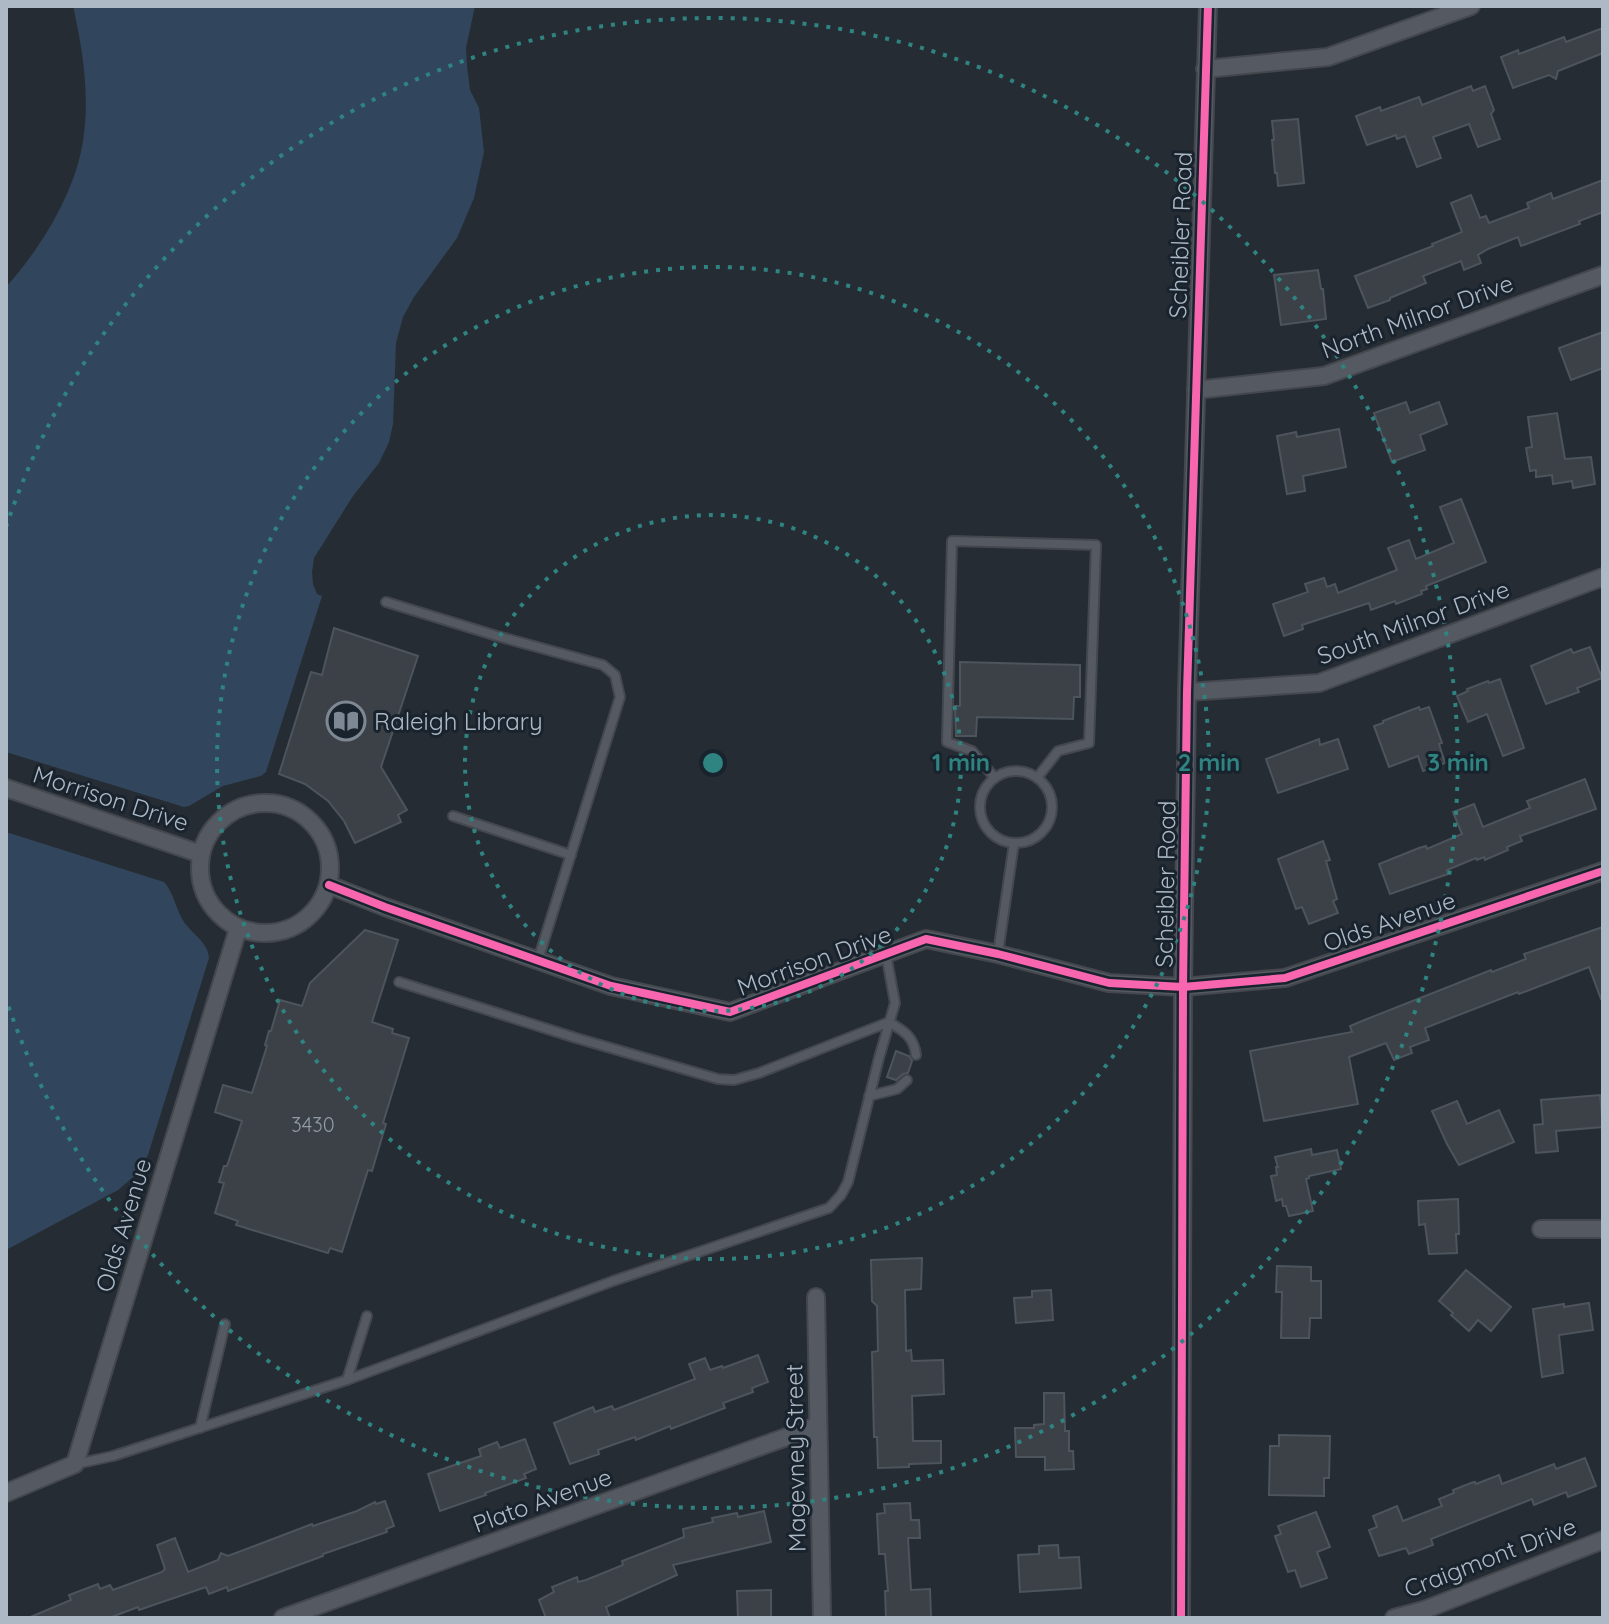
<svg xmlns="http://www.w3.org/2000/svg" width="1609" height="1624" viewBox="0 0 1609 1624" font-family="Quicksand,sans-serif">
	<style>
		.water { fill: #31465d }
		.building { fill: #3b4147; stroke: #4d545c; stroke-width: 2 }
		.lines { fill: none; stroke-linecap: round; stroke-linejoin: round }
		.service-casing { stroke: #44484e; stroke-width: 12 }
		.minor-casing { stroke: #44484e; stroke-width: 20 }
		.service { stroke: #555a62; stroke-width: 8 }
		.minor { stroke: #555a62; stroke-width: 16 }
		.cycleway-casing { stroke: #19232e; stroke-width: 13 }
		.cycleway { stroke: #f766af; stroke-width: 8 }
		.ring { fill: none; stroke: #2f8380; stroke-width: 4; stroke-dasharray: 4 8 }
		.labels { text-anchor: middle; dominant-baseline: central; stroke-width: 6; stroke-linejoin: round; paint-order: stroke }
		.number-label { font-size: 20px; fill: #919ba6 }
		.street-label { font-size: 24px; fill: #aeb9c6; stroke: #19232e }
		.poi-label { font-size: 24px; fill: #aeb9c6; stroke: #19232e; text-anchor: start }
		.centre { fill: #2f8380; stroke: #19232e; stroke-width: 4 }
		.ring-label { font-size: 24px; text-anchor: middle; font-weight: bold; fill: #2f8380; stroke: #19232e; stroke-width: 6; stroke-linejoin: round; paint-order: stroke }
	</style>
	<rect width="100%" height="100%" fill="#262c33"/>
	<g class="water">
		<path d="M73,6H475L466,48L467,66L470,90L479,108L484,152L474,198L457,238L414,297L403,317L396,343L393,424L389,442L379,463L353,496L314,558L312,572L313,584L317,594L322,596L266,772L261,776L223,786L189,806L184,807L6,752V287C41,248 75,193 83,141C90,96 83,50 73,6Z"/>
		<path d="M6,832L164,882C174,893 176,910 184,922C193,935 208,942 209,958L148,1155L138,1173L118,1190L6,1250Z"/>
	</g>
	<g class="building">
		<path d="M1603,28V53L1558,71L1556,79L1549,75L1513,88L1501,57L1518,50L1519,54L1564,37L1566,42Z"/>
		<path d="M1471,86L1473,91L1485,86L1494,110L1491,114L1500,139L1478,147L1469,124L1433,137L1441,158L1417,167L1405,136L1397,139L1396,135L1367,145L1356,116L1380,107L1381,111L1419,97L1422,105Z"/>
		<path d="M1298,119L1304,183L1278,186L1277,173H1275L1272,140H1274L1272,121Z"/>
		<path d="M1603,180V212L1579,221L1580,224L1521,246L1518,237L1488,249L1478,255L1481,263L1464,270L1461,261L1423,276L1426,283L1390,298V300L1368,308L1355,276L1433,246L1432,244L1462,232L1451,203L1471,195L1480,218L1486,216L1489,223L1529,208L1527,203L1551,193L1553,199Z"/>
		<path d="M1318,270L1321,289H1323L1326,319L1281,325L1274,275Z"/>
		<path d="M1603,332V368L1571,380L1559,348Z"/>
		<path d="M1406,402L1410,413L1439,402L1447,424L1420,435L1425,450L1392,462L1374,413Z"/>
		<path d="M1557,413L1565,459L1591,457L1595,484L1573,488L1572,481L1553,484L1552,475L1536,477V470L1530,471L1526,448L1532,447L1528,417Z"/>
		<path d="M1339,429L1346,467L1303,476L1305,491L1287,494L1277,436L1296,432L1297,437Z"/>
		<path d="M1461,499L1486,562L1426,586L1427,589L1421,591L1422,594L1396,604L1395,601L1371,610L1369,603L1302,625L1303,629L1284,636L1273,604L1308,592L1305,584L1324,578L1327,587L1335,584L1338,593L1397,570L1388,548L1409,540L1416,559L1454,543L1440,507Z"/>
		<path d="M334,628L418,656L381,767L407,810L398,815L401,822L355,843L344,821L328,801L305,784L279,774L311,672L322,675Z"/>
		<path d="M1590,647L1602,678L1577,688L1579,692L1546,704L1531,666L1571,649L1573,653Z"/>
		<path d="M960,662L1080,665V697H1074L1073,719L977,717L976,736H956L955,706H960Z"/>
		<path d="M1500,679L1524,748L1503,756L1487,714L1468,722L1457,696L1468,691L1467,689L1488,681L1489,683Z"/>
		<path d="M1419,707L1420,710L1429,707L1442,743L1439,744L1445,763L1423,771L1418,756L1389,767L1374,726L1383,723V721Z"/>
		<path d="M1319,739L1320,745L1338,739L1348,769L1278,793L1266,759Z"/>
		<path d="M1585,779L1596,809L1520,836L1522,841L1507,847L1508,850L1485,860L1484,857L1477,860L1476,858L1447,870L1448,874L1390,894L1379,864L1419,848L1426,846L1427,849L1462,834L1453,812L1474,804L1483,827L1530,808L1527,801Z"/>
		<path d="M1323,841L1330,860L1326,861L1337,899L1333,901L1338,913L1309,924L1302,907L1296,909L1278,859Z"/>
		<path d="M1603,927V999H1601L1589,967L1519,994L1518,992L1425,1028L1429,1040L1410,1047L1412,1053L1394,1060L1386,1043L1349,1057L1358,1104L1264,1121L1250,1051L1352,1032L1350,1026L1367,1019L1491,970L1492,972L1526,959L1524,954Z"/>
		<path d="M365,930L398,940L372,1022L393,1029L392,1033L409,1038L383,1123L386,1124L372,1171L368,1170L342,1252L330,1248L328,1253L236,1225L238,1221L215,1213L224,1183L219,1182L224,1166H227L242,1121L215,1112L223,1085L252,1093L267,1046L265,1045L269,1031H271L280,1000L302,1006L310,983Z"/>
		<path d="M896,1051L909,1056L912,1061L908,1073L903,1074L896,1080L887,1077Z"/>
		<path d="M1600,1095L1603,1127L1556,1131L1558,1151L1536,1153L1534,1125L1543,1124L1541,1100Z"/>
		<path d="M1457,1101L1467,1124L1499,1110L1514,1142L1459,1165L1447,1144L1432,1111Z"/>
		<path d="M1311,1149L1312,1155L1337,1150L1341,1169L1309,1176V1178L1306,1179L1313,1211L1289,1216L1286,1206H1283L1282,1199L1276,1201L1271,1176L1277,1175L1276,1167H1278L1275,1157Z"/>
		<path d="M1458,1199L1459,1234H1456L1457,1253L1429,1254L1425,1224L1419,1225L1418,1201Z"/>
		<path d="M922,1258L921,1289L905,1290L906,1351L911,1350L912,1361L943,1360L944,1394L912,1396L913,1441H941V1463L909,1464V1467L878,1468L877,1437H874L872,1352L878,1351L877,1306L872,1301L871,1260Z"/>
		<path d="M1277,1266L1311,1267V1281H1321V1318H1310L1309,1338H1281L1282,1292H1276Z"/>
		<path d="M1466,1270L1511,1307L1491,1331L1478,1320L1469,1331L1451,1315L1453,1313L1439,1301Z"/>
		<path d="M1051,1290L1053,1320L1016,1323L1014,1298L1032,1297V1291Z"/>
		<path d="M1589,1303L1593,1330L1559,1335L1563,1373L1542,1377L1533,1309L1564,1304V1307Z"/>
		<path d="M758,1355L768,1382L752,1388L753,1392L723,1403L725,1408L671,1429L670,1426L636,1440L635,1437L598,1450L599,1454L570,1464L554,1423L593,1407L595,1412L612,1406L614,1410L695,1379L689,1364L705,1358L710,1370L722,1366L723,1368Z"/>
		<path d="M1044,1393H1064L1065,1431H1069V1451H1073L1074,1469L1045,1470V1457H1016L1015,1428H1034V1425L1044,1424Z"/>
		<path d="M1279,1435L1330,1436L1329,1478H1324V1496L1269,1495L1270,1446H1279Z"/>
		<path d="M525,1439L536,1469L524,1474L526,1478L485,1493L486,1495L440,1511L428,1474L481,1456L479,1449L497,1442L500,1448Z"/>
		<path d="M1585,1458L1596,1486L1568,1497L1566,1492L1534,1505L1532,1499L1431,1539L1433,1545L1409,1554L1406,1548L1379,1556L1369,1530L1377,1527L1373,1516L1397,1506L1403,1521L1442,1506L1439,1499L1454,1493L1453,1490L1471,1483L1475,1482L1476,1484L1499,1475L1502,1484L1554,1464L1556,1469Z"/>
		<path d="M385,1501L394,1526L386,1529L387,1532L323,1554V1556L228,1591L227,1587L209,1594L206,1587L139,1610L138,1607L109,1618H28L71,1600L69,1595L98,1584L100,1589L110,1585L113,1590L162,1572L165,1569L157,1545L175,1538L188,1572L218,1560L221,1553L228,1556L312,1524L313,1526L357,1511L375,1502L376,1504Z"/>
		<path d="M910,1503L911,1520H919L920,1538H908L911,1590L930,1589L931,1617L886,1618L885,1591H888L885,1554H879L877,1514L885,1513L884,1504Z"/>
		<path d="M764,1511L771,1542L673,1565L677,1575L606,1607L610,1618H546L539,1600L554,1592L552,1587L577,1577L578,1582L586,1580L623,1565L622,1561L684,1537L683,1529L713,1522L712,1518L737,1513L738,1517Z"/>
		<path d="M1316,1512L1330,1547L1317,1552L1327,1578L1301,1587L1295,1570L1288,1572L1275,1536L1281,1534L1278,1526Z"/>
		<path d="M1058,1545L1059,1558L1079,1557L1081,1588L1020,1592L1018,1555L1039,1554V1546Z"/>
		<path d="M771,1590V1618H738L737,1591Z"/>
	</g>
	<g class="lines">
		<defs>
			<g id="service">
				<path d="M386,602L497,636L603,665L615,675L620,697L538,960"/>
				<circle cx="1016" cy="807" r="36"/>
				<path d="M995,778L972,751L947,742L952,541L1096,545L1089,743L1058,751L1037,778"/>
				<path d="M453,816L571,855"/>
				<path d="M998,953L1014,843"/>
				<path d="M399,982L576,1038L718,1079L734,1080L759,1073L889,1022C904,1031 914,1037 916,1055"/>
				<path d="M869,1096L897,1089L907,1080"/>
				<path d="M347,1380L367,1316"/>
				<path d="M200,1428L225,1324"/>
				<path d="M76,1464L113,1456L347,1380L613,1281L829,1208L841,1195L848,1182L879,1058L895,1003L886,954"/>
			</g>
			<g id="minor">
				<path d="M1205,69L1328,57L1471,6"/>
				<path d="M1196,390L1324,376L1603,275"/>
				<path d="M1187,692L1319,683L1603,577"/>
				<path d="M6,788L201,854"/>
				<circle cx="265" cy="868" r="65"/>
				<path d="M329,885L385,907L611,986L730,1012L926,939L998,954L1109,983L1183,987L1285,978L1603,871"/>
				<path d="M1541,1229H1603"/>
				<path d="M816,1297L822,1618"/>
				<path d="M6,1493L75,1464L238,929"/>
				<path d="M283,1618L817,1426"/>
				<path d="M1181,1618L1183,987L1187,692L1208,6"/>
				<path d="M1394,1618L1424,1610L1603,1540"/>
			</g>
		</defs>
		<use href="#service" class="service-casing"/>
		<use href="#minor" class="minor-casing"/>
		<use href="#service" class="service"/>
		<use href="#minor" class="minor"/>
		<defs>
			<g id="cycleway">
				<path d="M329,885L385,907L611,986L730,1012L926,939L998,954L1109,983L1183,987L1285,978L1603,871"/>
				<path d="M1181,1618L1183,987L1187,692L1208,6"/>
			</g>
		</defs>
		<use href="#cycleway" class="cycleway-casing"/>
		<use href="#cycleway" class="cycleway"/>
	</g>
	<g class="ring">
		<circle cx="713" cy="763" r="248"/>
		<circle cx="713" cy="763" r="496"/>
		<path d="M6 527A745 745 0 1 1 6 999"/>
	</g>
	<defs>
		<symbol id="library-ring" viewBox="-11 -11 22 22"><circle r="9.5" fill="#19232e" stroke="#7e8893" stroke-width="1.5"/><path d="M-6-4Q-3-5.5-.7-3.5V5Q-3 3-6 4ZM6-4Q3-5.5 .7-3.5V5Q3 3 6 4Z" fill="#7e8893"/></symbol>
	</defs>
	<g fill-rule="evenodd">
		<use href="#library-ring" x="324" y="699" width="44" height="44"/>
	</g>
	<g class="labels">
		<g class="number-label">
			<text x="313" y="1124">3430</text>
		</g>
		<g class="street-label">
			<text transform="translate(1180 235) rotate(-88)">Scheibler Road</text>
			<text transform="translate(1417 316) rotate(-20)">North Milnor Drive</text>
			<text transform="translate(1413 622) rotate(-20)">South Milnor Drive</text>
			<text transform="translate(111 798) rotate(18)">Morrison Drive</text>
			<text transform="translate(1165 884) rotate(-89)">Scheibler Road</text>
			<text transform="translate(1389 921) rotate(-19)">Olds Avenue</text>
			<text transform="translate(814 960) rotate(-20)">Morrison Drive</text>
			<text transform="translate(123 1225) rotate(-73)">Olds Avenue</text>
			<text transform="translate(795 1458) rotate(-91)">Magevney Street</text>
			<text transform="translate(542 1500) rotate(-20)">Plato Avenue</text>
			<text transform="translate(1490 1557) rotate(-21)">Craigmont Drive</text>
		</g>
		<g class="poi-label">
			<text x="374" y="721">Raleigh Library</text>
		</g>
	</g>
	<circle cx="713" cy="763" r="12" class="centre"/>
	<g class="ring-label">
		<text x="961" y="771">1 min</text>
		<text x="1209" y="771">2 min</text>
		<text x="1458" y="771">3 min</text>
	</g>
	<rect width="1609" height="1624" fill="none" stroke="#aeb9c6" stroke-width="16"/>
</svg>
